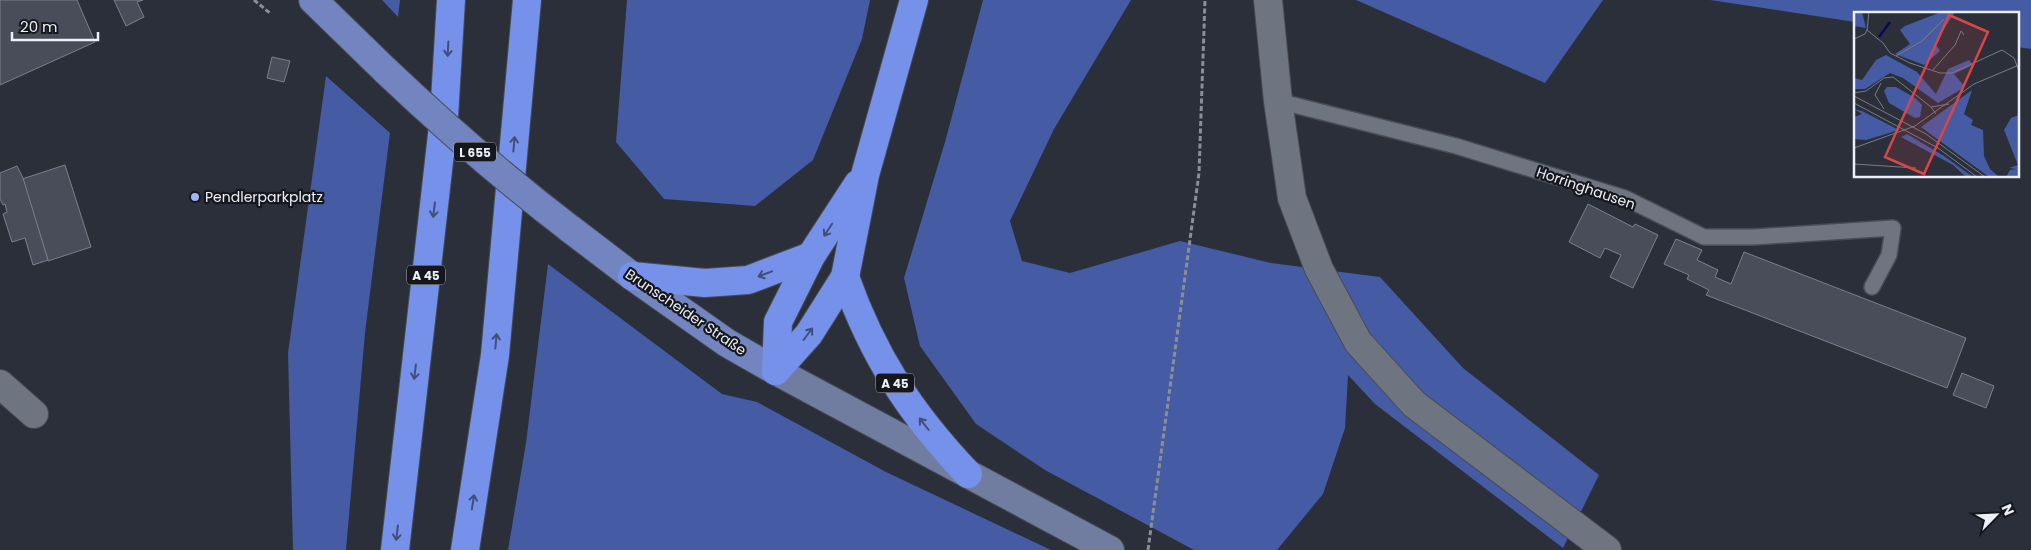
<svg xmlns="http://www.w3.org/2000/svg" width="2031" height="550" viewBox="0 0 2031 550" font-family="Poppins,sans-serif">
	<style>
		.forest { fill: #455ba4 }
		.building { fill: #484d59; stroke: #7a808d }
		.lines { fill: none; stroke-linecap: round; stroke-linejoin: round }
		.lane-casing { stroke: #474b55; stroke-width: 18 }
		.street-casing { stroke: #474b55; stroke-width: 30 }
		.secondary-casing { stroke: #474b55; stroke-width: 30 }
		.primary-casing { stroke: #474b55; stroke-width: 30 }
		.highway-casing { stroke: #474b55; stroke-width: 30 }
		.path { stroke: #8a8e98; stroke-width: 3; stroke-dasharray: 5 2.5; stroke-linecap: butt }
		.lane { stroke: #6f7481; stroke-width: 15 }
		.street { stroke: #6f7481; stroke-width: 28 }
		.secondary { stroke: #717da0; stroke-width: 28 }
		.primary { stroke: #7385c0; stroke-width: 28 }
		.highway { stroke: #7591ea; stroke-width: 28 }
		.primary-bridge-casing { stroke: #474b55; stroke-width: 30; stroke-linecap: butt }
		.primary-bridge { stroke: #7385c0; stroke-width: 28 }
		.oneway { stroke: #404e79 }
		.poi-dot { fill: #9cb4fd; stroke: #15171c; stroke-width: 2 }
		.labels { text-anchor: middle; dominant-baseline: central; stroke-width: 4.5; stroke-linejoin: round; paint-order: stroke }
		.shield { fill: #15171c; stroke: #acafb6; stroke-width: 1 }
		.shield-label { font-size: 12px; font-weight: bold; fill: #edf0f8 }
		.street-label { font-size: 14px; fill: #edf0f8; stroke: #15171c }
		.poi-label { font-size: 14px; fill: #edf0f8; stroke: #15171c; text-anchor: start }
		.inset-river { fill: none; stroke: #090b50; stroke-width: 2.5 }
		.inset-road { fill: none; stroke: #787c86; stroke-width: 1 }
		.view { fill: #d94647; fill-opacity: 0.15; stroke: #d94647; stroke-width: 2.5 }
		.inset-edge { fill: none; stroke: #edf0f8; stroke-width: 2.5 }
	</style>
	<rect width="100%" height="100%" fill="#2a2f3a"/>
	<g class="forest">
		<path d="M382,0H400L398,17Z"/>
		<path d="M627,0H870L862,39L813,160L755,206L664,199L616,142Z"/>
		<path d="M983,0H1131L1054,129L1010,221L1022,261L1070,273L1180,241L1271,263L1380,277L1463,368L1599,475L1563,548L1375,404L1348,375L1345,428L1323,494L1277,550H1194L1045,470L976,424L920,346L904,278L945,142Z"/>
		<path d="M1356,0H1603L1545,83Z"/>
		<path d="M1710,0H2031V49L2017,47V14H1855V22Z"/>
		<path d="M326,76L390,133L365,333L346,550H293L288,353Z"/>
		<path d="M548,264L722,394L757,402L886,472L1051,550H508L526,443Z"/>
	</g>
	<g class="building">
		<path d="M0,0H77L95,42L0,85Z"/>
		<path d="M114,0H143L137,2L144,17L126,26Z"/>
		<path d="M272,57L290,61L284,82L267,78Z"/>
		<path d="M65,165L91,247L48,261L22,179Z"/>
		<path d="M17,166L23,178L48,260L33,265L25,238L12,242L3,214L7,212L5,204L3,205L0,199V173Z"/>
		<path d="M1588,204L1633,227L1635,224L1658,235L1633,288L1610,277L1621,255L1605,248L1600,258L1569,242Z"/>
		<path d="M1676,239L1702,250L1697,260L1718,270L1715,277L1731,284L1744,252L1966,338L1947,388L1706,295L1709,290L1687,279L1689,275L1664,264Z"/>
		<path d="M1962,373L1994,386L1986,408L1953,395Z"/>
	</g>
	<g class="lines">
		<defs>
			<path id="lane" d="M1278,101L1456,146L1625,198L1704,237H1754L1893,228L1889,255L1872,287"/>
			<g id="street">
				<path d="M1268,0L1278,101L1292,198L1319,269L1358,342L1414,404L1607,550"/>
				<path d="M0,384L34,414"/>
			</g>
			<path id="secondary" d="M776,371L1110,550"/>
			<g id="primary">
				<path d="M313,0L385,70"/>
				<path d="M569,228L632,276L727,343L776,371"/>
			</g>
			<g id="highway">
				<path d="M632,276L705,283L748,280L811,256"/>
				<path d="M845,277C873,356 910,413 968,474"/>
				<path d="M776,371L809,334L845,277L865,175L914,0"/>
				<path d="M776,371L778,322L811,256L858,184"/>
				<path d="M395,550L444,117L451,0"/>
				<path d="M465,550L495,355L527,0"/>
			</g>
		</defs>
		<use href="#lane" class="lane-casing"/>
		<use href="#street" class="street-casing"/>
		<use href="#secondary" class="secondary-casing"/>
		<use href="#primary" class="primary-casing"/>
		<use href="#highway" class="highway-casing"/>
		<g class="path">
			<path d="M254,0L271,14"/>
			<path d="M1148,550L1199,173L1205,0"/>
		</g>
		<use href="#lane" class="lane"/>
		<use href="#street" class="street"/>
		<use href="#secondary" class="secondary"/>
		<use href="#primary" class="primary"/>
		<use href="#highway" class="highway"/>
		<defs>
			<path id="primary-bridge" d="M385,70C444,126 505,179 569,228"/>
		</defs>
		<use href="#primary-bridge" class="primary-bridge-casing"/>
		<use href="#primary-bridge" class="primary-bridge"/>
	</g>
	<defs><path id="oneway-shaft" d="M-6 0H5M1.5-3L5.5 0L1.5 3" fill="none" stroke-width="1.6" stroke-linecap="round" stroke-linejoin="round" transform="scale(1.25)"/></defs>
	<g class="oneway">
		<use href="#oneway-shaft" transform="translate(448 49) rotate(93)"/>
		<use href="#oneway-shaft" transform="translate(514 144) rotate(-85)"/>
		<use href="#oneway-shaft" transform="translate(434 210) rotate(97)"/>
		<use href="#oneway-shaft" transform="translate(828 230) rotate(123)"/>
		<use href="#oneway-shaft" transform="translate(765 274) rotate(159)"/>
		<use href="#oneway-shaft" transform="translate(808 334) rotate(-53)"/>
		<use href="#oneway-shaft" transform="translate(496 341) rotate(-85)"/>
		<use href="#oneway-shaft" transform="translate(415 372) rotate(97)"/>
		<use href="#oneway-shaft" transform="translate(924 424) rotate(-128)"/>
		<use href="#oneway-shaft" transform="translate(473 502) rotate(-81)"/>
		<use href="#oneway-shaft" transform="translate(397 533) rotate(97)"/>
	</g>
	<circle class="poi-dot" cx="195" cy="197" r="5"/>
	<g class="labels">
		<g class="shield">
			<rect x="454" y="142.5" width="42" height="19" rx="4"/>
			<rect x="407" y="265.5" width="38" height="19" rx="4"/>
			<rect x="876" y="373.5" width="38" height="19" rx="4"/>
		</g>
		<g class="shield-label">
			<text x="475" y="152">L 655</text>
			<text x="426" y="275">A 45</text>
			<text x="895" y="383">A 45</text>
		</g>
		<g class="street-label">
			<text transform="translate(1586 188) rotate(19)">Horringhausen</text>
			<text transform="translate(686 312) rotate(34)">Brunscheider Straße</text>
		</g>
		<g class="poi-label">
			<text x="205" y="197">Pendlerparkplatz</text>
		</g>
	</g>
	<g transform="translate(1854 12)">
		<rect width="165" height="165" fill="#2a2f3a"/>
		<path d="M0,0H8L12,16L0,14ZM87,0H101L81,31L86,39L70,53L41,42L56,32L46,18L51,14ZM32,43L63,60L82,82L94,57L115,48L119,53L100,62L111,75L84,91L49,66L36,61L11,77H0V66L8,68L22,48ZM33,75H42L61,86L68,93L66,105L61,106L35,91L30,79ZM118,78L110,102L119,108L117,113L129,118L130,144L136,157L145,165H135L67,115ZM0,97L8,99L45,118L12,128L0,127V105L8,102ZM165,103V165H152L156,158L162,157L155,156L164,153L150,118L157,106ZM53,122L90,144L119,165H112L99,153L47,125Z" fill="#455ba4"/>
		<path class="inset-river" d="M25,25L36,10"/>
		<path class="inset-road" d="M15,0L13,18L29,31L36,41L56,51L86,61H98L148,38L160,46L165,59M0,27L11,22L13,18M42,44L68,29L90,7M78,59L101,33L107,19L110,23M27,71L21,83L30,97M0,81L12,79L30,66L39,65L77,95L82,102M0,84L72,122L131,165M0,91L84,136L123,165M77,95L95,92M0,136L61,114L120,72L165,53M0,152L62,156"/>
		<path class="view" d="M95,3L134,20L70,162L31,145Z"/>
		<rect width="165" height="165" class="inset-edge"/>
	</g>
	<g transform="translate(1996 515) rotate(66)" stroke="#15171c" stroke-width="4" paint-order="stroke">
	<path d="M0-4L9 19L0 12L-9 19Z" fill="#edf0f8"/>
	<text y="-8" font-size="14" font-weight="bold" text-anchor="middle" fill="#edf0f8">N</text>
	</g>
	<path d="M12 32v8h86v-8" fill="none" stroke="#edf0f8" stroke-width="2.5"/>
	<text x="20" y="32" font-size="15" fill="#edf0f8" stroke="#15171c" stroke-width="4" paint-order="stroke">20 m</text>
</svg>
